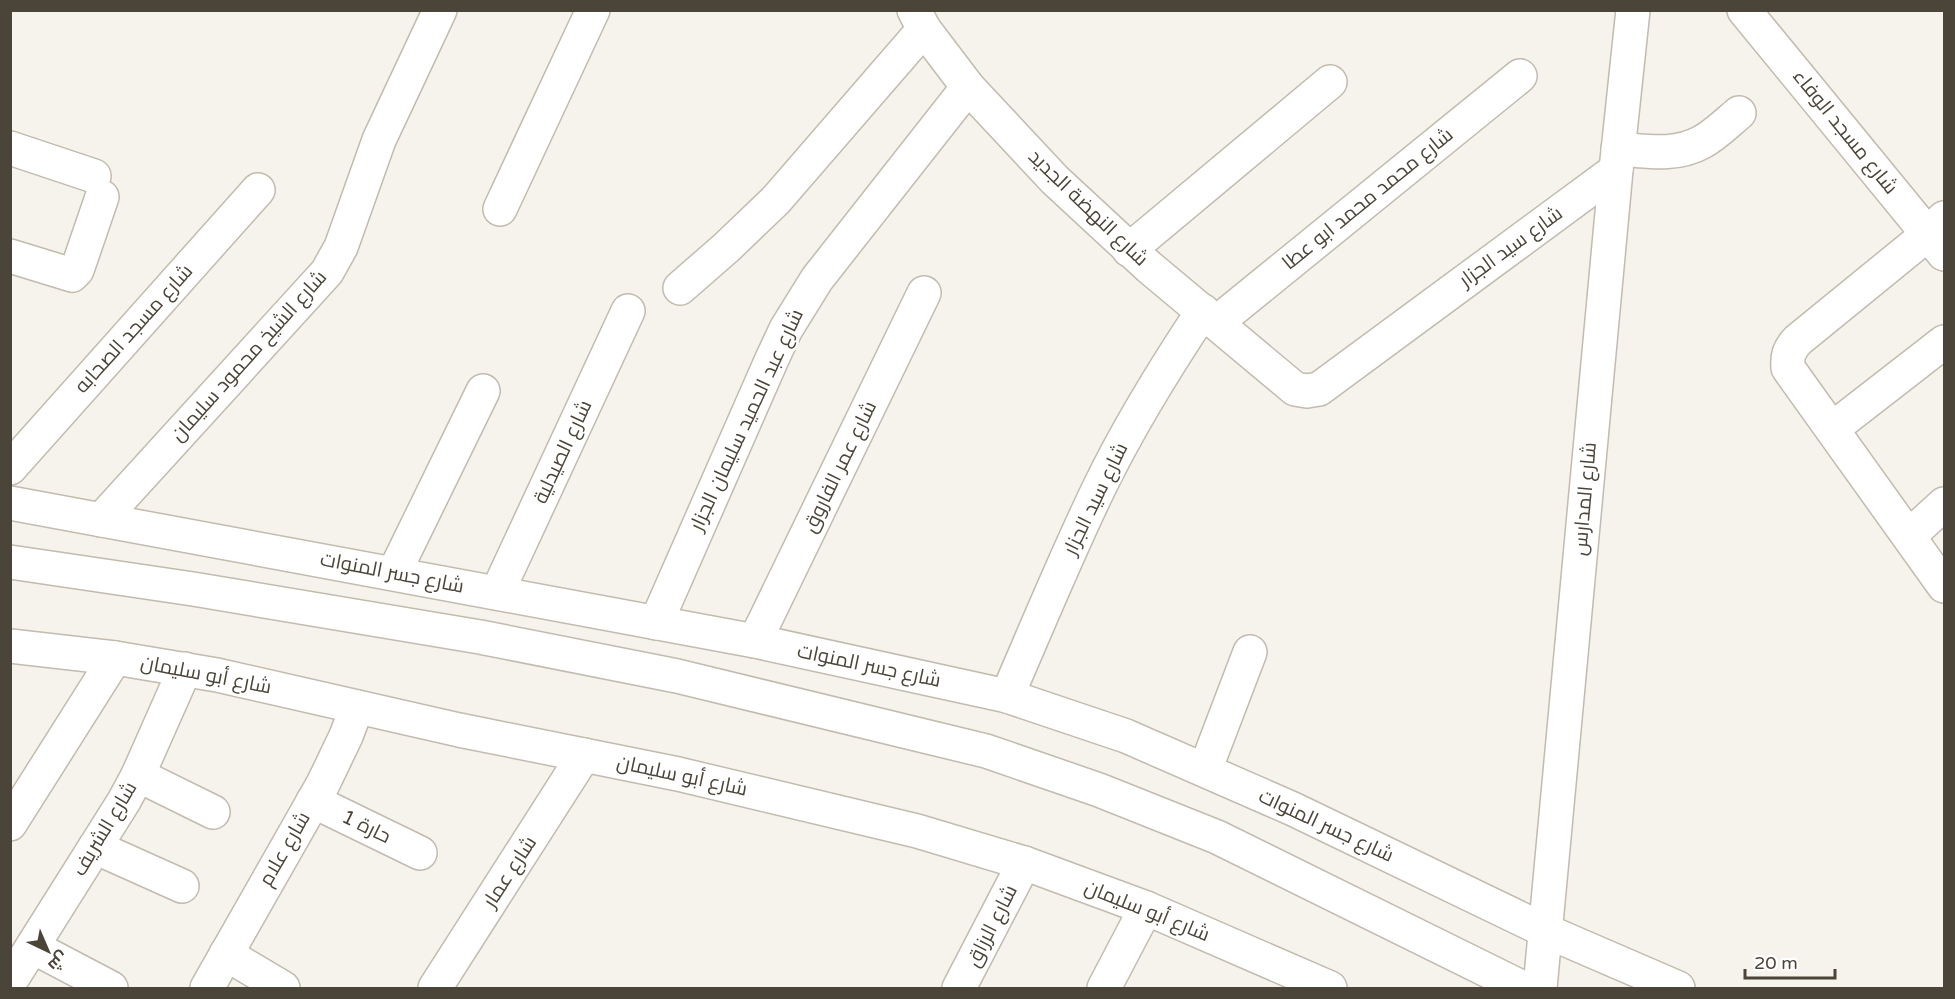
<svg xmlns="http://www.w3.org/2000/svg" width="1955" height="999" viewBox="0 0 1955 999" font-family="'Varela Round',Cairo,sans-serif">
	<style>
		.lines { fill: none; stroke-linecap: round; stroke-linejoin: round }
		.minor-casing { stroke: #c2bbae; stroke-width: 36 }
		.minor { stroke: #fff; stroke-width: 33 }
		.labels { text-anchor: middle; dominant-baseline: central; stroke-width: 5; stroke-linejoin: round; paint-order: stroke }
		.street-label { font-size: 20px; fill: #4b4439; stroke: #fff }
	</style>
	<rect width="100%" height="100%" fill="#f6f3ec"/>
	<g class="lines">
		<defs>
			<g id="minor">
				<path d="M914,10L924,29L968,87L1055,180L1149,267L1295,389L1307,391L1319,389L1616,170"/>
				<path d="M1744,10L1944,254"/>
				<path d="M10,148L94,176"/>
				<path d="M1618,149C1646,151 1675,157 1702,142C1715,135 1727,123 1739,113"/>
				<path d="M500,209L593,10"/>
				<path d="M1944,218L1928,234L1798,340C1789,349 1787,356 1788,368L1944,586"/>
				<path d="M1129,250L1330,82"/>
				<path d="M10,256L72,275L77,270L102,197"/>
				<path d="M680,288L727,247L776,200L924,29"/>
				<path d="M1216,323L1520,76"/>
				<path d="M1832,429L1944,342"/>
				<path d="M10,468L258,190"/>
				<path d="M10,503L755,641L1007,696L1126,736L1293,809L1546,931L1678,988"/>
				<path d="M101,520L327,272L341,247L379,140L440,10"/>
				<path d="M1909,536L1944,504"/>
				<path d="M10,562L193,589L480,637L677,676L986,751L1099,790L1217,837L1523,988"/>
				<path d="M394,573L483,391"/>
				<path d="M497,593L628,311"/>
				<path d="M656,623L772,359L786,329L817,279L968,87"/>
				<path d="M755,641L924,293"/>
				<path d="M10,646L115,658L217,675L459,730L678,774L917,831L1024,863L1146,908L1330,988"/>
				<path d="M1007,696C1037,627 1066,556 1099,488C1129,426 1165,368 1203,311"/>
				<path d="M1205,770L1250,652"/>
				<path d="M138,775L213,812"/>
				<path d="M313,801L420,853"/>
				<path d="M10,824L115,658"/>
				<path d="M95,847L182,886"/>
				<path d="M33,947L111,988"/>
				<path d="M226,954L283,988"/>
				<path d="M10,982L124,801L138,775L185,669"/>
				<path d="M207,988L323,784L346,736L357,707"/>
				<path d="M435,988L584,755"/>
				<path d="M959,988L1024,863"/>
				<path d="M1104,988L1146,908"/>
				<path d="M1540,988L1616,170L1633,10"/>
			</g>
		</defs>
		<use href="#minor" class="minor-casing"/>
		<use href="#minor" class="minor"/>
	</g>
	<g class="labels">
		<g class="street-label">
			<text transform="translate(1845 132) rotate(51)">شارع مسجد الوفاء</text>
			<text transform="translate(1368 199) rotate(-39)">شارع محمد محمد ابو عطا</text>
			<text transform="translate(1088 208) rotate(44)">شارع النهضة الجديد</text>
			<text transform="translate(1511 247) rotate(-36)">شارع سيد الجزار</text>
			<text transform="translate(134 329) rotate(-48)">شارع مسجد الصحابه</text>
			<text transform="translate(249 356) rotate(-48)">شارع الشيخ محمود سليمان</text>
			<text transform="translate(747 420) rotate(-65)">شارع عبد الحميد سليمان الجزار</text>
			<text transform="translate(563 452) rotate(-65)">شارع الصيدلية</text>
			<text transform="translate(840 467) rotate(-64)">شارع عمر الفاروق</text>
			<text transform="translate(1096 499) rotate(-64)">شارع سيد الجزار</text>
			<text transform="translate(1585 499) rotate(-85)">شارع المدارس</text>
			<text transform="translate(392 573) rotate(11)">شارع جسر المنوات</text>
			<text transform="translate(869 666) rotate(12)">شارع جسر المنوات</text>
			<text transform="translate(206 675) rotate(11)">شارع أبو سليمان</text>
			<text transform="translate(682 776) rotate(12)">شارع أبو سليمان</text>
			<text transform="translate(1326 826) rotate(25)">شارع جسر المنوات</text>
			<text transform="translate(366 827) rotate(26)">حارة 1</text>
			<text transform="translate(105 829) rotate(-59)">شارع الشريف</text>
			<text transform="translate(285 849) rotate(-60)">شارع علام</text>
			<text transform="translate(510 872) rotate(-57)">شارع عمار</text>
			<text transform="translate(1147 911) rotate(22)">شارع أبو سليمان</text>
			<text transform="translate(992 926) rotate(-63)">شارع الرزاق</text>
		</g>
	</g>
	<rect width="1955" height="999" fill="none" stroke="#4b4439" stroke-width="24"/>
	<g transform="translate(48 951) rotate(136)" stroke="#ffffff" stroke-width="4.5" paint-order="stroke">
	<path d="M0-4.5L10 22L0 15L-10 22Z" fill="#4b4439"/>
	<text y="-9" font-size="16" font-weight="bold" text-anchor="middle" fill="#4b4439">ش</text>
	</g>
	<path d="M1745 969v9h90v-9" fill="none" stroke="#4b4439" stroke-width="3"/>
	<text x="1754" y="969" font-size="18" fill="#4b4439" stroke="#ffffff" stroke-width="4.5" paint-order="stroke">20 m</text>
</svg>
